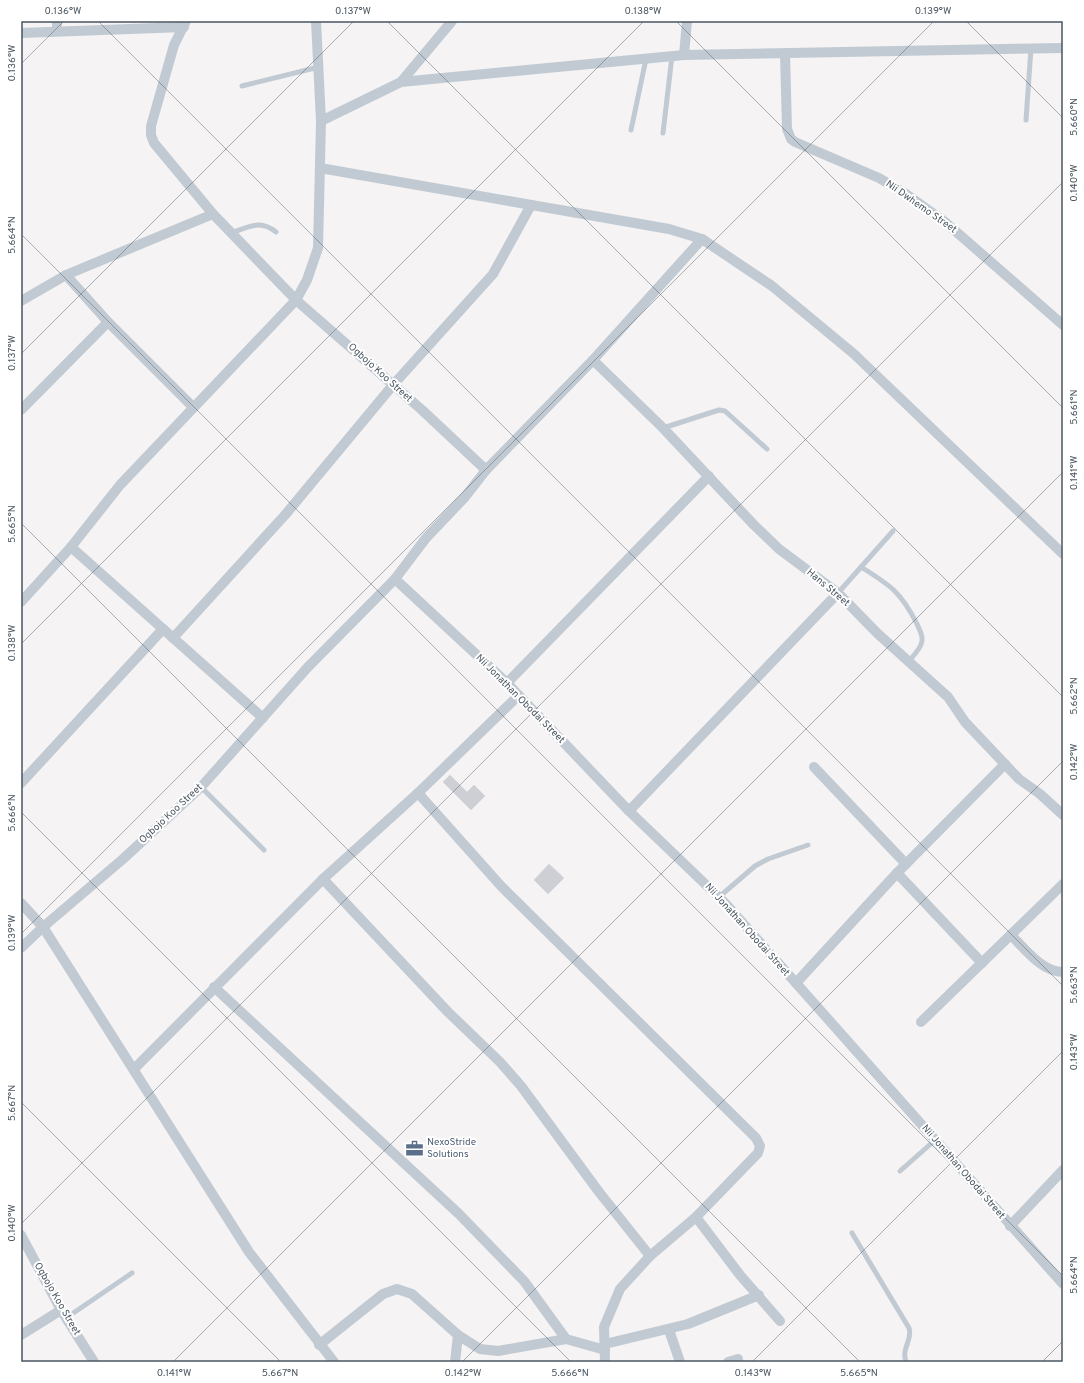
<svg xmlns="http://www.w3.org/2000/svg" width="1084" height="1383" viewBox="0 0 1084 1383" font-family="Overpass,sans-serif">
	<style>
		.building { fill: #cdcfd5; stroke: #d7d9de }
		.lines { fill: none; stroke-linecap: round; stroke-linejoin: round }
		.service { stroke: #c1cad2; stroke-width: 5 }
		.minor { stroke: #c1cad2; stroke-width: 10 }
		.ticks { fill: none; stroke: #4a5661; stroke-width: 1; stroke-opacity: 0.45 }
		.labels { text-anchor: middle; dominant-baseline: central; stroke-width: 4; stroke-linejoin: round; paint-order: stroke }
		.street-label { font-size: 10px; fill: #4a5661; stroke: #fff }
		.service-label { font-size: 10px; fill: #4e5e75; stroke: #fff; text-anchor: start }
		.neatline { fill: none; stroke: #4a5661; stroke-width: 1.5 }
		.ticks-label { font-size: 10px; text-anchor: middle; fill: #4a5661 }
	</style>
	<rect width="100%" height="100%" fill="#f5f3f3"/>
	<g class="building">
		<path d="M450,775L467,792L474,785L485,796L471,810L443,782Z"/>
		<path d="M549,864L564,878L548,894L534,880Z"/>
	</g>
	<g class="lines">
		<g class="service">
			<path d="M242,86L319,67"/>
			<path d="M1026,120L1031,48"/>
			<path d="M631,130L646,59"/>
			<path d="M663,133L672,56"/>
			<path d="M231,233C249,227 260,219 276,232"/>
			<path d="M663,428L719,410L725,411L767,449"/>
			<path d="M861,567C890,585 901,592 917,624C919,629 923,635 922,641C921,649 913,656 908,662"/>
			<path d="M838,593L893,531"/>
			<path d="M201,787L264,850"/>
			<path d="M719,897L755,866L768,859L808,845"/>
			<path d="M900,1171L934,1141"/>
			<path d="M852,1233L909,1328C913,1341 901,1347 906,1362"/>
			<path d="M66,1318L132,1273"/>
		</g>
		<g class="minor">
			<path d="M57,21V31"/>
			<path d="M186,21L174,45L151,126V135L154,143L213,214L296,300L422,410L486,470"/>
			<path d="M21,33L184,27"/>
			<path d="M785,54L787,129L791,139L795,142L879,178L906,194L945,222L1063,325"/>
			<path d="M684,55L687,21"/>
			<path d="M401,82L684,55L1063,48"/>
			<path d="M321,121L401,82L452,21"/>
			<path d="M320,168L669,229L702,239L772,286L854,354L1063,554"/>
			<path d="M66,275L108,322L193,407"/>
			<path d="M21,301L66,275L213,214"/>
			<path d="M593,360L663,428L754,525L779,549L838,593L877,633L948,697L965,722L1019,779L1040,794L1063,815"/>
			<path d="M21,410L108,322"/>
			<path d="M71,547L263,718"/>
			<path d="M395,579L507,683L629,811L725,903L1063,1284"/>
			<path d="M21,602L71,547L120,485L296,300L307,280L318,248L321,121L316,21"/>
			<path d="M173,638L285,515L393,385L493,274L531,205"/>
			<path d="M507,683L709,476"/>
			<path d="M814,767L906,864"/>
			<path d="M21,783L163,629"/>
			<path d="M418,793L501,886L756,1138L760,1146L758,1153L696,1217L650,1256L620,1289L604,1327L605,1362"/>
			<path d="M629,811L838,593"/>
			<path d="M897,873L982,963"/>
			<path d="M323,879L448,1012L500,1062L521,1086L599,1192L650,1256"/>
			<path d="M21,903L43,927L249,1252L334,1362"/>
			<path d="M1011,935C1025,949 1042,972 1063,972"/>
			<path d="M21,948L43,927L123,859L201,787L308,667L395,579L426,538L465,497L486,470L593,360L702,239"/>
			<path d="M796,983L897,873L1005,764"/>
			<path d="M214,987L459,1214L524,1281L566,1339L605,1350"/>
			<path d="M921,1022L1063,884"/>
			<path d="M134,1069L323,879L418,793L518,696"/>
			<path d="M696,1217L740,1275L780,1321"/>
			<path d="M1010,1226L1063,1170"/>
			<path d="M21,1235L61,1310L94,1362"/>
			<path d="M669,1330L680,1362"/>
			<path d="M21,1335L61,1310"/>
			<path d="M605,1344L688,1324L759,1295"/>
			<path d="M319,1345L383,1294L397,1289L412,1294L458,1335L480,1349L498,1351L566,1339"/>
			<path d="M455,1362L458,1335"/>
			<path d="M728,1362L738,1359"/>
		</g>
	</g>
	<path class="ticks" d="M98,21L1063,986M387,21L1063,697M676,21L1063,408M966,21L1063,118M21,64L64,21M21,234L1063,1276M21,354L354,21M21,523L860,1362M21,644L644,21M21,812L571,1362M21,934L934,21M21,1102L281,1362M21,1224L1063,182M173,1362L1063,472M462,1362L1063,761M752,1362L1063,1051M1042,1362L1063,1341"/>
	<defs>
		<symbol id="office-bare" viewBox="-9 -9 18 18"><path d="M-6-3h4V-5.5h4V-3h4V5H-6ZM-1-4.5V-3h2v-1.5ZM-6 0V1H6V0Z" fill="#5c6f8a" stroke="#fff" stroke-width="2.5" paint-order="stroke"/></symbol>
	</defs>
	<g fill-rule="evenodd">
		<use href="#office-bare" x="402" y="1136" width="25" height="25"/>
	</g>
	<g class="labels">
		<g class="street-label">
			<text transform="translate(921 207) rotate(35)">Nii Dwhemo Street</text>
			<text transform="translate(380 373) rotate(42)">Ogbojo Koo Street</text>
			<text transform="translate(828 588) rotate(40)">Hans Street</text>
			<text transform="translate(520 699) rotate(45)">Nii Jonathan Obodai Street</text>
			<text transform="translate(171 814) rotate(-43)">Ogbojo Koo Street</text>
			<text transform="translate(747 930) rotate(48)">Nii Jonathan Obodai Street</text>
			<text transform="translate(963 1172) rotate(49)">Nii Jonathan Obodai Street</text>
			<text transform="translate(57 1299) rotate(60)">Ogbojo Koo Street</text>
		</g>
		<g class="service-label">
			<text x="427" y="1142">NexoStride<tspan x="427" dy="12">Solutions</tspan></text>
		</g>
	</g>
	<rect width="1084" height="1383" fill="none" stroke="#ffffff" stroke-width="44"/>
	<rect x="22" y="22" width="1040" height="1339" class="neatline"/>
	<g class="ticks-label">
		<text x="63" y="14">0.136°W</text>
		<text x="353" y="14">0.137°W</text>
		<text x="643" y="14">0.138°W</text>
		<text x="933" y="14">0.139°W</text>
		<text transform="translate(11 63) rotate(-90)" y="4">0.136°W</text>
		<text transform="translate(1073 117) rotate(-90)" y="4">5.660°N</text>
		<text transform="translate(1073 183) rotate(-90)" y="4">0.140°W</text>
		<text transform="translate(11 235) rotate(-90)" y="4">5.664°N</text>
		<text transform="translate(11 353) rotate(-90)" y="4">0.137°W</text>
		<text transform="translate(1073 407) rotate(-90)" y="4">5.661°N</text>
		<text transform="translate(1073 473) rotate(-90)" y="4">0.141°W</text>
		<text transform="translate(11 524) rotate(-90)" y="4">5.665°N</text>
		<text transform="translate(11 643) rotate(-90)" y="4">0.138°W</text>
		<text transform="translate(1073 696) rotate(-90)" y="4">5.662°N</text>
		<text transform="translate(1073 762) rotate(-90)" y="4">0.142°W</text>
		<text transform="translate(11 813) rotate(-90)" y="4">5.666°N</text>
		<text transform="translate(11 933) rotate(-90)" y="4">0.139°W</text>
		<text transform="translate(1073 985) rotate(-90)" y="4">5.663°N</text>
		<text transform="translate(1073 1052) rotate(-90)" y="4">0.143°W</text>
		<text transform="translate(11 1103) rotate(-90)" y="4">5.667°N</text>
		<text transform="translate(11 1223) rotate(-90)" y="4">0.140°W</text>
		<text transform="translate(1073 1275) rotate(-90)" y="4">5.664°N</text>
		<text x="174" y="1376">0.141°W</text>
		<text x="280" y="1376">5.667°N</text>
		<text x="463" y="1376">0.142°W</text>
		<text x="570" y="1376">5.666°N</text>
		<text x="753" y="1376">0.143°W</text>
		<text x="859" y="1376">5.665°N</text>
	</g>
</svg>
